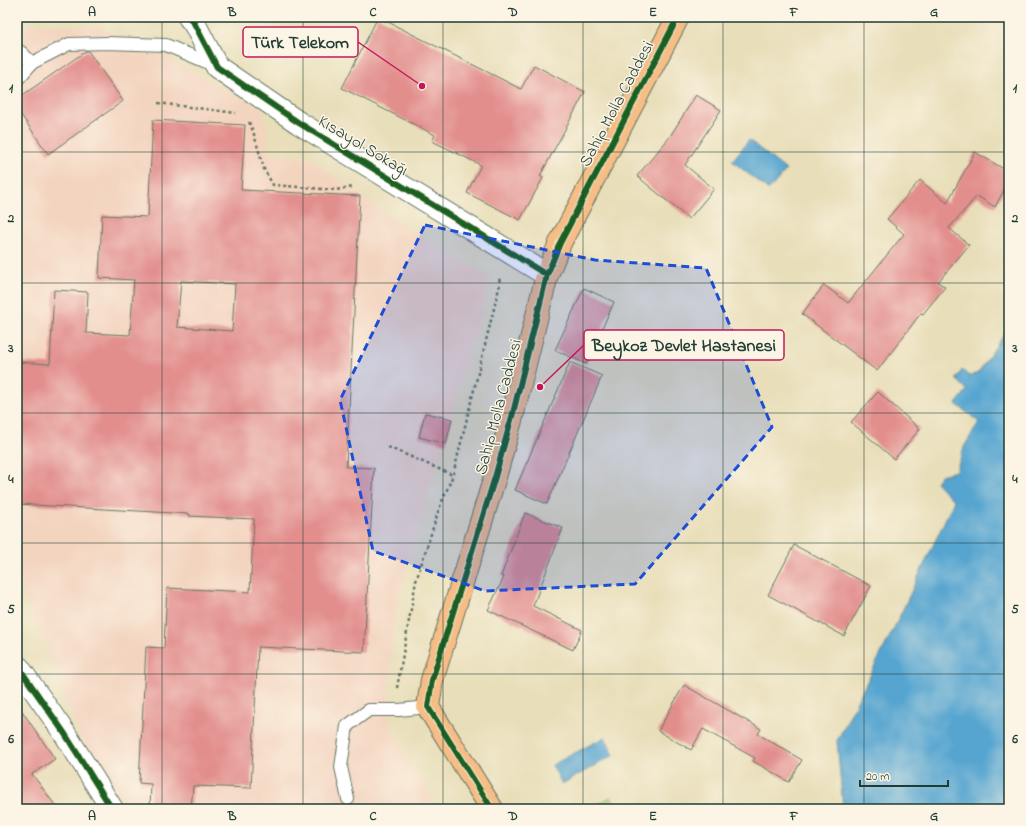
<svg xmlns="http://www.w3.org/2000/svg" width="1026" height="826" viewBox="0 0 1026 826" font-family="'Indie Flower',sans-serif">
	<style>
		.built { fill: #f3d4bf }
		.green { fill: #bbd378; stroke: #6d8856 }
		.water { fill: #56a5d0; stroke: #3a7182 }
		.building { fill: #e28e8d; fill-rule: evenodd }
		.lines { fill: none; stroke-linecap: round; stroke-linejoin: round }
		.service-casing { stroke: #657563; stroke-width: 14 }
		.minor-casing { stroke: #657563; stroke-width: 24 }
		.primary-casing { stroke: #657563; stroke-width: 24 }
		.path { stroke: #657563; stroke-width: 2.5; stroke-dasharray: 3 3; stroke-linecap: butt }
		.service { stroke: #fff; stroke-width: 12 }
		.minor { stroke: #fff; stroke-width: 22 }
		.primary { stroke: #f6be86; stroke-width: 22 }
		.cycleway-casing { stroke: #fcf5e5; stroke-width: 8 }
		.cycleway { stroke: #1b5e20; stroke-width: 6 }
		.marked { fill: #1d4ed8; fill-opacity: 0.2; stroke: #1d4ed8; stroke-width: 3; stroke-dasharray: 8 5; stroke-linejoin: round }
		.grid { fill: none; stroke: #1f3d34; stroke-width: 1; stroke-opacity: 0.55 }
		.labels { text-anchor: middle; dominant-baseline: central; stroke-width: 3; stroke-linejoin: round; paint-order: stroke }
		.street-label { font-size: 17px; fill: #1f3d34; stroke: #fcf5e5 }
		.leader { fill: none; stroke: #c2185b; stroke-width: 1.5 }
		.callout-dot { fill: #c2185b; stroke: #fcf5e5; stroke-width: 1.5 }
		.callout { fill: #fcf5e5; stroke: #c2185b; stroke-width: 1.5 }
		.callout-label { font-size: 18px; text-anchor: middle; font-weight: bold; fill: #1f3d34 }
		.neatline { fill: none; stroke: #1f3d34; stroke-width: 1.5 }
		.grid-label { font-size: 13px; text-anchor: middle; font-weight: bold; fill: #1f3d34 }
	</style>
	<rect width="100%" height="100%" fill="#fcf5e5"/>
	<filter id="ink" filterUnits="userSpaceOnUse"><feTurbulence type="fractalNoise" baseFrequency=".025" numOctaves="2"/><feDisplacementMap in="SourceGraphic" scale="8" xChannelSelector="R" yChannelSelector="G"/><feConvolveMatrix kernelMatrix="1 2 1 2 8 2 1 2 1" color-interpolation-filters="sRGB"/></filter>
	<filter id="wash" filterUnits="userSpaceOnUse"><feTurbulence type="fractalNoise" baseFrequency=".012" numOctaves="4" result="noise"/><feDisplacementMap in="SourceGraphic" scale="16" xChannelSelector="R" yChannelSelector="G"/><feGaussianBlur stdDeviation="0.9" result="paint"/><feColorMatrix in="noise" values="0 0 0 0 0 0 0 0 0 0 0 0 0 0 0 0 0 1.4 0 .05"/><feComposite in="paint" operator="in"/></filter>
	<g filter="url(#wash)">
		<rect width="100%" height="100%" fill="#e8deb9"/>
		<path class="built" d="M31,24L101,27L168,58L263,110L270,154L311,159L377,208L491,279L395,610L387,713L406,759L440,809H128L79,734L52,660L17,579V35Z"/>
		<path class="green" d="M611,797L617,809H589Z"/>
		<g class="water">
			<path d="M749,140L786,170L769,190L732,161Z"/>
			<path d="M1009,327V809H843L837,741L896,624L954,501L936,482L941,475L956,471L964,447L979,422L956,404L967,390L956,379L962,370L969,376L978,373Z"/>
			<path d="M605,737L614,755L562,784L552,765Z"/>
		</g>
		<g id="blocks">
			<g class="building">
				<path d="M378,17L521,89L534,65L585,92L540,176L543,178L520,220L467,193L481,165L432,141L435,135L342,88Z"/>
				<path d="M86,51H88L123,101L48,154L17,109V99Z"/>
				<path d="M696,95L721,110L685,165L714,189L689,219L637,176L669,138Z"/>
				<path d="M153,120L245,125L241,190L360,196L346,467L374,468L364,652L258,647L251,788L193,786L191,809L150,808L151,784L139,783L146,647L164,648L167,588L250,592L254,519L189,516L190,514L17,504V362L50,364L54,290L88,292L86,333L130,335L134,280L99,278L102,215L148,217ZM181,281L235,284L232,331L177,327Z"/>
				<path d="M975,152L1009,172V181L995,207L977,196L949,228L969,245L938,282L945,287L923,314L921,313L877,371L802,314L824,285L848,303L904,234L887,219L920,180L947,203Z"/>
				<path d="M584,288L614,302L586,364L555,350Z"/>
				<path d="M570,362L602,376L547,504L515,490Z"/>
				<path d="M878,392L920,429L894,459L851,422Z"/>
				<path d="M425,413L452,419L446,444L419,437Z"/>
				<path d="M525,513L563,528L533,606L582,630L573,650L488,610L504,577L501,576Z"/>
				<path d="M794,545L871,586L844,636L768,595Z"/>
				<path d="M684,685L761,729L758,734L802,760L789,782L753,761L755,758L703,729L691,750L658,731Z"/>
				<path d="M17,704L55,759L32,774L58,809H17Z"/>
			</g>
		</g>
	</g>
	<g filter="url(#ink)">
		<use href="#blocks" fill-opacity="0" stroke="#657563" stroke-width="1"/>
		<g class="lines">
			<defs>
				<g id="service">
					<path d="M17,52H21L32,63"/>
					<path d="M17,80L32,63L69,44L107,43L166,45L216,66"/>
					<path d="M348,799L341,767L347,726L369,710H399L428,707"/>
				</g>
				<g id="minor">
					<path d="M189,17L194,23L217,67L299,123L547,275"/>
					<path d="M17,667L19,668L65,734L112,809"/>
				</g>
				<path id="primary" d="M492,809L428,707L432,680L495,477L513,413L547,275L560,243L678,17"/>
			</defs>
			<use href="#service" class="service-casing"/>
			<use href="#minor" class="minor-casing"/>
			<use href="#primary" class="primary-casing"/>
			<g class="path">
				<path d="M158,103L236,113"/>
				<path d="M249,122L253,131L264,169L273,185L336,190L353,187"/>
				<path d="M388,447L453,475"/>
				<path d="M397,688L416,581L439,509L453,475L500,284L499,277"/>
			</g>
			<use href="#service" class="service"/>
			<use href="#minor" class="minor"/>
			<use href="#primary" class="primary"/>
			<defs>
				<g id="cycleway">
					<path d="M189,17L194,23L217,67L299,123L547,275"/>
					<path d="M17,667L19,668L65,734L112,809"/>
					<path d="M492,809L428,707L432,680L495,477L513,413L547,275L560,243L678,17"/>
				</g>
			</defs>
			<use href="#cycleway" class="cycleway-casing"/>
			<use href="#cycleway" class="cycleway"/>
		</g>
	</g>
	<path class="marked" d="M425,225L595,260L706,268L772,427L635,584L485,591L373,551L340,400Z"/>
	<path class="grid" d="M162,17V809M303,17V809M443,17V809M583,17V809M723,17V809M864,17V809M17,152H1009M17,283H1009M17,413H1009M17,543H1009M17,674H1009"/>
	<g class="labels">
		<g class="street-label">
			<text transform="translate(617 104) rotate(-62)">Sahip Molla Caddesi</text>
			<text transform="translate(363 146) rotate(31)">Kısayol Sokağı</text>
			<text transform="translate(499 407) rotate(-75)">Sahip Molla Caddesi</text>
		</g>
	</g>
	<path class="leader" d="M422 86L358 42M540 387L584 345"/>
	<g class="callout-dot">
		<circle cx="422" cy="86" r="4"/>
		<circle cx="540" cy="387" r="4"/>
	</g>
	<g class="callout">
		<rect x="243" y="27" width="115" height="30" rx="4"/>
		<rect x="584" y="330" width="200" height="30" rx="4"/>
	</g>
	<g class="callout-label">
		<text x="300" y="48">Türk Telekom</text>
		<text x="684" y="351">Beykoz Devlet Hastanesi</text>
	</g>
	<rect width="1026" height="826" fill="none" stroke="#fcf5e5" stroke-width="44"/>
	<path d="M860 780v6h88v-6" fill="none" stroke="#1f3d34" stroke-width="2"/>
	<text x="866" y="780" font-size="12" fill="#1f3d34" stroke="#fcf5e5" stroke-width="3" paint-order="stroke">20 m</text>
	<rect x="22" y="22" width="982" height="782" class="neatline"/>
	<g class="grid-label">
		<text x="92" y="16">A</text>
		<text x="232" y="16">B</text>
		<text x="373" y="16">C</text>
		<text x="513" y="16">D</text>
		<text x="653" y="16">E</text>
		<text x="794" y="16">F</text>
		<text x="934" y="16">G</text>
		<text x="11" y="92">1</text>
		<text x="1015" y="92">1</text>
		<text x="11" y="222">2</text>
		<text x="1015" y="222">2</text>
		<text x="11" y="352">3</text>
		<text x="1015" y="352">3</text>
		<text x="11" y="483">4</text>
		<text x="1015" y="483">4</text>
		<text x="11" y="613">5</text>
		<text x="1015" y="613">5</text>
		<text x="11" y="743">6</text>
		<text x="1015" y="743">6</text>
		<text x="92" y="820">A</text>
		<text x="232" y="820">B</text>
		<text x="373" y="820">C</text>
		<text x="513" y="820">D</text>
		<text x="653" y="820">E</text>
		<text x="794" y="820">F</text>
		<text x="934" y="820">G</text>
	</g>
</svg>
